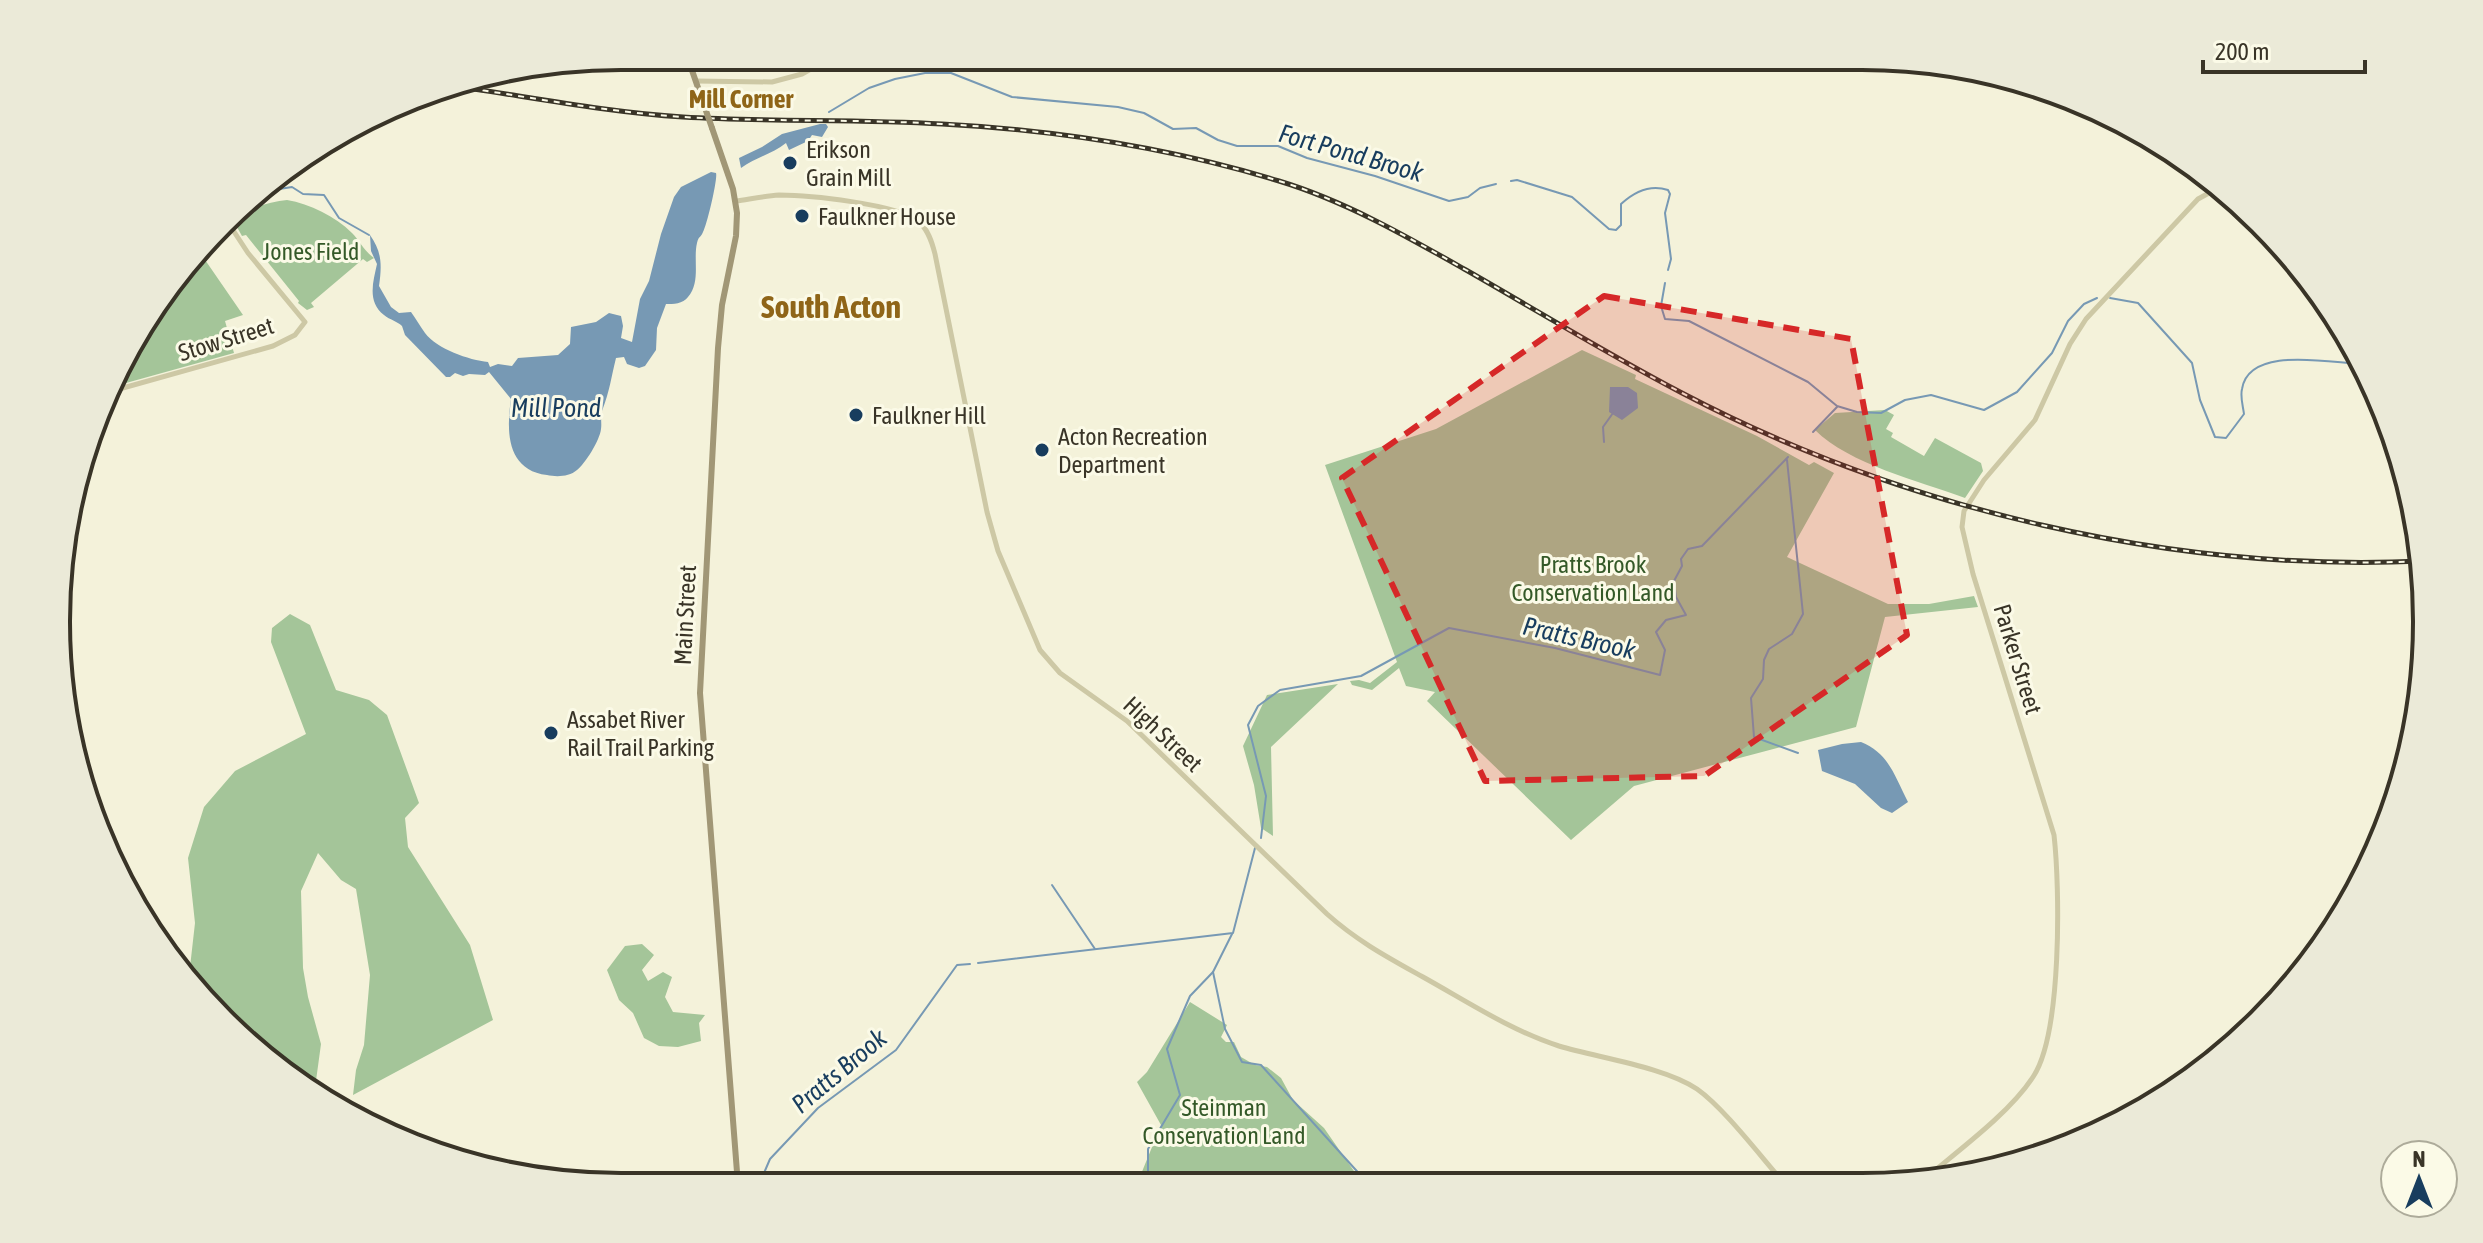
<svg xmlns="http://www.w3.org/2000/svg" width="2483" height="1243" viewBox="0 0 2483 1243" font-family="'Asap Condensed',sans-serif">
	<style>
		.green { fill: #a4c599 }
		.water { fill: #7799b4 }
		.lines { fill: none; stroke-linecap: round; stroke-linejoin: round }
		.stream { stroke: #7799b4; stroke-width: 2 }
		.tertiary { stroke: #cdc8a5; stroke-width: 5 }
		.secondary { stroke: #a19776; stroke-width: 6 }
		.rail-casing { stroke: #393427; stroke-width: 5 }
		.rail { stroke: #fbfae7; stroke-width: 2; stroke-dasharray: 6; stroke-linecap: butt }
		.secondary-bridge { stroke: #a19776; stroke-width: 6 }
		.marked { fill: #d62828; fill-opacity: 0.2; stroke: #d62828; stroke-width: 6; stroke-dasharray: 16 10; stroke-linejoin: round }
		.poi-dot { fill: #183d5e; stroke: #fbfae7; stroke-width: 3 }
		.labels { text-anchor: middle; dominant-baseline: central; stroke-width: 6; stroke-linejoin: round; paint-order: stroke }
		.poi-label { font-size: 24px; fill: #393427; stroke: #fbfae7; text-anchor: start }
		.park-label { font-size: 24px; fill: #345928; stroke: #fbfae7 }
		.street-label { font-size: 24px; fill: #393427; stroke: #fbfae7 }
		.neighbourhood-label { font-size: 26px; font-weight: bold; fill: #8f6518; stroke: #fbfae7 }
		.water-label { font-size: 26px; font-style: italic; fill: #183d5e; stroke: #fbfae7 }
		.district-label { font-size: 32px; font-weight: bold; fill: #8f6518; stroke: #fbfae7 }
		.rim { fill: none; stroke: #393427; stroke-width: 4 }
	</style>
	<rect width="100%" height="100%" fill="#f4f2da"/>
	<g class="green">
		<path d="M287,200C310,204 335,216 352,233C360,241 364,251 374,258L367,262L363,259L311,303L314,307L307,310L298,303L299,301L246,235L242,236L233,220C246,208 270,202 287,200Z"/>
		<path d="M201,254L243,315L225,321L234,353L108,388L151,308Z"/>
		<path d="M1582,350L1636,375L1635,379L1757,436L1809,465L1814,462L1834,473L1787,557L1888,604H1929L1974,596L1978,607L1885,617L1856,727L1634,786L1571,840L1427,701L1435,692L1406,686L1399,668L1372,690L1352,685L1350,681L1359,680L1370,683L1397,662L1325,465L1436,429Z"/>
		<path d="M1885,410L1894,415L1886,429L1893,433L1891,437L1924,456L1935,438L1981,463L1983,471L1965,498C1919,481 1849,464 1815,430L1835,413Z"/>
		<path d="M290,614L310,625L336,690L369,700L387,715L419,803L405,818L408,847L470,945L493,1020L353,1095L356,1070L364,1045L370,975L356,889L341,880L318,853L301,891L303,968L308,997L321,1044L315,1088L221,1021L189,976L195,923L188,858L204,807L235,771L306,734L271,642L272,628Z"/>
		<path d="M1338,684L1271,747L1273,836L1261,828L1254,785L1243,746L1267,695Z"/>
		<path d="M642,944L654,955L642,970L648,981L663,972L672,977L665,997L673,1012L705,1015L699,1023L701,1041L678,1047L659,1046L644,1038L633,1013L619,1000L607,970L625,946Z"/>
		<path d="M1190,1002L1227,1025L1221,1037L1226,1042H1234L1241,1057L1255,1065L1267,1067L1281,1078L1293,1100L1324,1128L1363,1184H1137L1161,1125L1137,1082L1147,1072Z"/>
	</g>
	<g class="water">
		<path d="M820,124H826L828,127L822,137L812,135L808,141L789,150L786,143C773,154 756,157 741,168L739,158L762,147L782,134Z"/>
		<path d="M711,172L716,173C718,178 707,225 703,232C700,239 699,235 697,243C693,260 701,282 688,297C683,304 673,304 666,304L657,328L656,350L645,366L639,368L627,364L624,357L616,358C611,378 610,390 602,411C600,417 602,422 601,429C600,440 585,464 577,470C569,477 556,477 547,475C507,470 506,432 511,399L489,372L485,375L469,374L463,376L455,373L450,377H446L405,335L402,326C397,321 390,320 384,315C367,302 373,282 377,264L371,251L370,235C382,252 382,265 379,286L391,307L399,313L411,312C416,319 420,326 425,333C437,349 469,360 488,362L490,367L498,364L512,366L518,358L558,355L570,344L571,327L596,322L609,313L621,316L623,326L621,338L632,342L640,299L649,281L661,234L674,197L681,187Z"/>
		<path d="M1610,387H1628L1637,393L1638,408L1622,420L1609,412Z"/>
		<path d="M1861,742C1889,753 1895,777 1908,802L1892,813L1881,808L1855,784L1822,771L1818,750L1842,744Z"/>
	</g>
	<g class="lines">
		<g class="stream">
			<path d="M829,112L869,88L895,79L925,73H951L1012,97L1118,107L1144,113L1173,129L1196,128L1218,140L1237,146H1278L1307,158L1375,176L1449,201L1468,197L1480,188L1496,184"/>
			<path d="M1511,181L1517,180L1572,197L1609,229L1616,230L1621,225V204C1634,192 1650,184 1668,190L1670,194L1665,213L1671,259L1668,270"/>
			<path d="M256,196L267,191L292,187L303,194L324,195L339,218L369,235"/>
			<path d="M1665,283L1661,306L1665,319L1689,321L1808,382L1837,406L1857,412L1881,413L1905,400L1931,395L1984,410L2017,392L2052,353L2068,321L2084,304L2097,298"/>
			<path d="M2110,298L2138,303L2192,363L2200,400L2215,437L2226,438L2244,414C2243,406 2240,397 2242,389C2249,345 2330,363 2363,364"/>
			<path d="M1813,432L1837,407"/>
			<path d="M1604,442L1603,427L1613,413"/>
			<path d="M1787,460L1803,614L1792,634L1769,649L1764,660L1763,679L1751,698L1754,737L1798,753"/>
			<path d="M1261,838L1266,796L1248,725L1258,706L1280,690L1361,676L1449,628L1555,648L1660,675L1665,650L1656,632L1666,620L1686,615L1676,597L1674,581L1682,566L1681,559L1688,549L1702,546L1788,457"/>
			<path d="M1052,885L1095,949"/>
			<path d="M1232,934L1213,972L1225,1029L1242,1062L1261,1065L1364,1179L1363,1184"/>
			<path d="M978,963L1233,933L1255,848"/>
			<path d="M764,1173L770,1159L818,1108L896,1050L957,965L970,964"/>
			<path d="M1142,1184L1148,1175V1149L1180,1095L1167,1049L1190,996L1213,972"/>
			<path d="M756,1185L761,1178"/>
		</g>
		<g class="tertiary">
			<path d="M696,81L772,82L802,74L834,56"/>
			<path d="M736,201C750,199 765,196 779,195C808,195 897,204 918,221C928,229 932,242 935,254L987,512L998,551L1040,650L1060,673L1127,721L1327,914C1357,941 1389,958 1423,977C1468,1002 1510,1030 1559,1046C1599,1058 1665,1067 1697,1089C1724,1108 1761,1157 1784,1183"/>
			<path d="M105,393L273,346L295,335L305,322L248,253L229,224"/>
			<path d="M1921,1182C1956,1152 2008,1115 2033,1077C2062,1034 2060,888 2054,835L1973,574L1962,527L1964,511L1984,480L2035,420L2070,344L2086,319L2198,199L2220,187"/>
		</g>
		<g class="secondary">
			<path d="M687,56L704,105"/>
			<path d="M712,128L733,189L737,213L736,236L722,305L718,348L700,693L738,1185"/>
		</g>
		<defs>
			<path id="rail" d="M447,85C525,96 604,112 683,117C769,122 856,119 942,124C1055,130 1171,148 1279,181C1345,201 1406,236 1466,270C1538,311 1609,355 1682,393C1903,509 2173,573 2423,561"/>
		</defs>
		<use href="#rail" class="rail-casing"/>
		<use href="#rail" class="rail"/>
		<path class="secondary-bridge" d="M704,105L712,128"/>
	</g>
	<path class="marked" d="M1604,296L1851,339L1907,635L1704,776L1485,781L1342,478Z"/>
	<g class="poi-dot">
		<circle cx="790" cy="163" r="8"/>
		<circle cx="802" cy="216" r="8"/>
		<circle cx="856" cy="415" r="8"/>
		<circle cx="1042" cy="450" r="8"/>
		<circle cx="551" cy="733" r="8"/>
	</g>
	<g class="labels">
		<g class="poi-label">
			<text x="806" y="149">Erikson<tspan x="806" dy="28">Grain Mill</tspan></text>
			<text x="818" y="216">Faulkner House</text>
			<text x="872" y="415">Faulkner Hill</text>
			<text x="1058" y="436">Acton Recreation<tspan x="1058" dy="28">Department</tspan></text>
			<text x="567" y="719">Assabet River<tspan x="567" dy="28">Rail Trail Parking</tspan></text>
		</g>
		<g class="park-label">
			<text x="311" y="251">Jones Field</text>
			<text x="1593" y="564">Pratts Brook<tspan x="1593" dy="28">Conservation Land</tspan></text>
			<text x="1224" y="1107">Steinman<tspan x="1224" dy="28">Conservation Land</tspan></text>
		</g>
		<g class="street-label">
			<text transform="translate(226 339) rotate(-17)">Stow Street</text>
			<text transform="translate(685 615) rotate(-87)">Main Street</text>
			<text transform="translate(2018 659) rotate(73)">Parker Street</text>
			<text transform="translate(1163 734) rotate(43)">High Street</text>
		</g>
		<g class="neighbourhood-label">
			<text x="741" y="99">Mill Corner</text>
		</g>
		<g class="water-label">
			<text transform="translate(1351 153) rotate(16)">Fort Pond Brook</text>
			<text x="556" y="408">Mill Pond</text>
			<text transform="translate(1579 638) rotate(13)">Pratts Brook</text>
			<text transform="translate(839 1071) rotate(-40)">Pratts Brook</text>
		</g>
		<g class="district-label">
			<text x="831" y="306">South Acton</text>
		</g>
	</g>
	<path d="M0 0H2483V1243H0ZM621 70H1862A551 551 0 0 1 2413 621V622A551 551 0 0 1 1862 1173H621A551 551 0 0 1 70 622V621A551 551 0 0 1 621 70Z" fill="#ebead8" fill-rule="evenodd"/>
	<path class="rim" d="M621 70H1862A551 551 0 0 1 2413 621V622A551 551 0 0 1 1862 1173H621A551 551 0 0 1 70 622V621A551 551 0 0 1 621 70Z"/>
	<g transform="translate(2419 1179)"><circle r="38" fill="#fbfae7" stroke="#adab9a" stroke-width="2"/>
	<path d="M0-6L14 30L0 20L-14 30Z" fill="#183d5e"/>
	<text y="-12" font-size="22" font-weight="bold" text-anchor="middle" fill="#393427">N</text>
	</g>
	<path d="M2203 60v12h162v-12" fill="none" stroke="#393427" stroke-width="4"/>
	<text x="2215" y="60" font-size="24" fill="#393427" stroke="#fbfae7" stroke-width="6" paint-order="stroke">200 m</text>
</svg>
